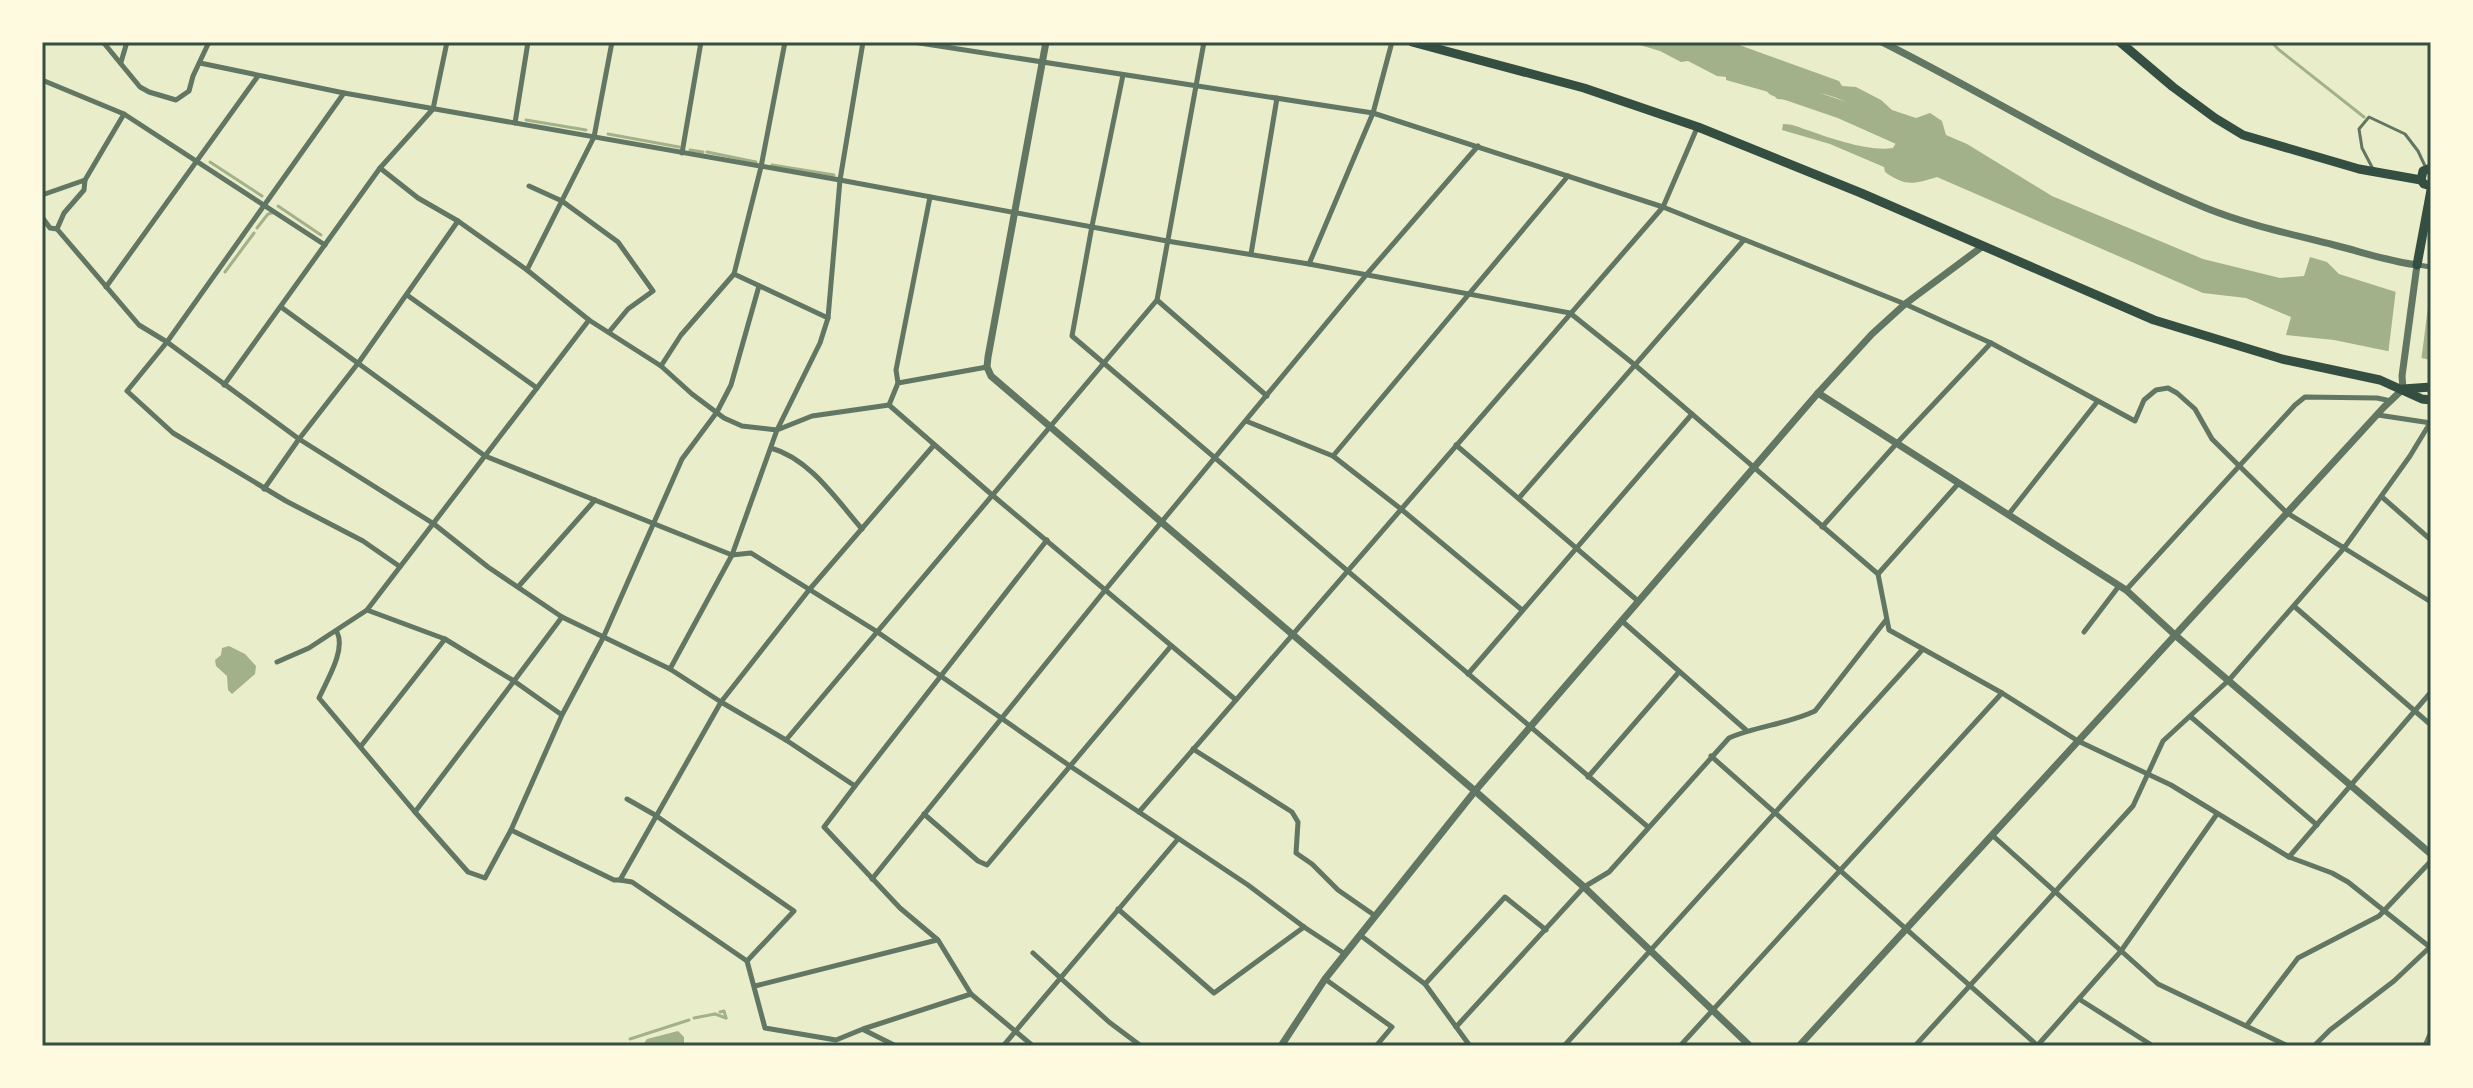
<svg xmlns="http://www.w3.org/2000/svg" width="2473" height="1088" viewBox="0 0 2473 1088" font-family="'Nunito Sans',sans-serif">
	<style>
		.water { fill: #a3b18a }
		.pier { fill: #e9edc9 }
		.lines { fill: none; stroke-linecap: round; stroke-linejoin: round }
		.stream { stroke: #a3b18a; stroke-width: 3 }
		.river { stroke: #a3b18a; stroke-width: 18 }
		.service { stroke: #617663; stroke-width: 3 }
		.minor { stroke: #617663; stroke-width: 5 }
		.tertiary { stroke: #617663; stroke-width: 7 }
		.primary { stroke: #344e41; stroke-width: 9 }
		.neatline { fill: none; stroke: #344e41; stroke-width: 3 }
	</style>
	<rect width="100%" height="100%" fill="#e9edc9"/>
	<g class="water">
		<path d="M1630,42H1731L1839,81L1842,86L1856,87L1881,100L1892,110L1916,118L1930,113L1942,121L1946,135L1967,144L2052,196L2203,259L2280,278L2304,276L2310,257L2327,262L2339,274L2431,303V360L2334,340L2286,335L2291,317L2246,298L2203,293L1937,177C1914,184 1906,187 1885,172L1884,167L1830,144L1782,130L1783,124C1793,124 1798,127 1807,130C1830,138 1869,152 1893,148L1897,141C1877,118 1820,76 1791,100L1777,99L1772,93L1726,80V77L1717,76L1688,61L1681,62L1660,51Z"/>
		<path d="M229,646L245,654L256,666L255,674L232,694L228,690L227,676L216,666L215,660L221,655L222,648Z"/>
		<path d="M678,1031L684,1037V1046H642L647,1039Z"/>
	</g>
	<path class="pier" d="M2396,289L2429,299L2421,362L2388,355Z"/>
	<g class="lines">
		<g class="stream">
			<path d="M2272,42L2278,49L2364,117"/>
			<path d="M526,120L586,130"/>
			<path d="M608,134L679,147"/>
			<path d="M690,150L703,152"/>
			<path d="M707,152L756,162"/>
			<path d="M210,162L262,196"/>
			<path d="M772,165L834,175"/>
			<path d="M278,206L321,235"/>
			<path d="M257,228L268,214L272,213"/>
			<path d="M225,272L254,233"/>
			<path d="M720,1012L724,1011L726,1018"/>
			<path d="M694,1018L715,1014L726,1018"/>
			<path d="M630,1039L689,1020"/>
		</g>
		<path class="river" d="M1775,87L1842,110L1907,139"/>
		<path class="service" d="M2373,169L2362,148L2359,129L2369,117L2405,134L2418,151L2425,166"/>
		<g class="minor">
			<path d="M103,42L140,87L149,92L176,100L189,91L193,76L209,42"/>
			<path d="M785,42L761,167L734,274L828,318"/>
			<path d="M913,42L1373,113L1663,207L1905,304L1991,343L2135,421L2144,400L2156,390L2168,388L2177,393L2195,409L2212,439L2287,513L2344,548L2410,456L2430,423"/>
			<path d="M121,62L127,42"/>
			<path d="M200,63L344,93L840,180L1167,241L1309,264L1570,313L1635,365L1878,574L1889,630L2002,693L2078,741L2171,785L2289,857L2332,873L2348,882L2431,948"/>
			<path d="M1123,75L1092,226L1072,336L1648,827"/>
			<path d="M42,80L124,114L325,245"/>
			<path d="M515,123L528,42"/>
			<path d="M682,153L701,42"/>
			<path d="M380,168L418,198L458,221L527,270L589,320L661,366L692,394L724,418L742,426L777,430L820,343L828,318L840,180L863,42"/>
			<path d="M529,186L562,201L618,242L653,291L628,309L609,332"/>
			<path d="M42,195L85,180L124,114"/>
			<path d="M42,217L50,228L57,229L139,325L167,342L344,93"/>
			<path d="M57,229L64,213L84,190L85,180"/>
			<path d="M1251,254L1277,98"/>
			<path d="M1309,264L1373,113L1392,42"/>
			<path d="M2418,265L2431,267"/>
			<path d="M527,270L594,137L612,42"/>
			<path d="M106,287L258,76"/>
			<path d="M407,295L537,388"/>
			<path d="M1157,300L1267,396"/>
			<path d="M281,307L485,456L732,555L751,553L876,631L1070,766L1248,885L1304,927L1345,954"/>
			<path d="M661,366L681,335L734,274"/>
			<path d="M987,367L898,383L889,405L991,494L1236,700"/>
			<path d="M898,383L896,370L930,197"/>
			<path d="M224,385L380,168L433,109L447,42"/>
			<path d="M2378,415L2431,423"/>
			<path d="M1246,421L1333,456L1401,509L1522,610"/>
			<path d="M1456,445L1638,601"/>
			<path d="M771,448C810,459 836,499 862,529"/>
			<path d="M1333,456L1568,176"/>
			<path d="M264,489L299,439L359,362L458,221"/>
			<path d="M2382,497L2431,540"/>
			<path d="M1519,498L1743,241"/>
			<path d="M2008,515L2097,402"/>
			<path d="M1822,527L1897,443L1991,343"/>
			<path d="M399,566L363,541L286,501L173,433L127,391L167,342L299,439L434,524L488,567L562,617L670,669L721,702L786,740L855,786L824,827L900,908L938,940L971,994L1033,1046"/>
			<path d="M1878,574L1958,484"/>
			<path d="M518,587L595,500"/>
			<path d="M2126,590L2295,405L2305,397L2377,398L2391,401"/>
			<path d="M2295,607L2431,725"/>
			<path d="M367,610L445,639L514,681L562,617"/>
			<path d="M1622,621L1746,730"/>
			<path d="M337,632C346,650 327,680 319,698L415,812"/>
			<path d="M2084,632L2119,586"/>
			<path d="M277,662L309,648L367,610L589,320"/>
			<path d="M670,669L732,555L777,430L812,416L889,405"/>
			<path d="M1468,674L1692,414"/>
			<path d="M562,715L514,681L415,812L468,872L485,878L511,830L562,715L603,638L682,459L717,412L731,385L759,286"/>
			<path d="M2191,717L2317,825"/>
			<path d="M786,740L1157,300L1204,42"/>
			<path d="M361,746L445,639"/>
			<path d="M1193,749L1292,812L1298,822L1296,853L1312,864L1338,890L1374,915"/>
			<path d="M1711,756L2038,1046"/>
			<path d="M1588,777L1679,672"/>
			<path d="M855,786L1047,540"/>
			<path d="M627,799L655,815L794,911L747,961L765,1028L836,1040L863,1029L971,994"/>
			<path d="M1139,812L1663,207L1697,128"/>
			<path d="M924,814L978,861L987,865L1171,646"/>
			<path d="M511,830L614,880H620"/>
			<path d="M1992,835L2158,984L2288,1046"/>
			<path d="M2289,857L2431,692"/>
			<path d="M872,879L1106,589L1367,274L1478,146"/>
			<path d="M1118,909L1214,993L1304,927"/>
			<path d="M1360,935L1425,984L1470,1046"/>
			<path d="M1033,953L1109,1022L1141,1046"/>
			<path d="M747,961L632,882L620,880L721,702L809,590L934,445"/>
			<path d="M1325,979L1392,1027L1376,1046"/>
			<path d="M1425,984L1505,897L1546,930"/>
			<path d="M755,986L937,940"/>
			<path d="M2079,999L2153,1046"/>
			<path d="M2247,1025L2298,958L2379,916L2431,861"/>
			<path d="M1456,1027L1584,887L1609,872L1729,738C1756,726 1788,724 1815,711L1886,620"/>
			<path d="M864,1030L896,1046"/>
			<path d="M1003,1046L1178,839"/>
			<path d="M1564,1046L1923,649"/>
			<path d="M1680,1046L2002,693"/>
			<path d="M1915,1046L2133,806L2163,741L2229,680L2344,548L2431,602"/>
			<path d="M2037,1046L2121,951L2217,814"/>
			<path d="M2314,1046L2330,1030L2394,981L2430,947"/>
			<path d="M2425,1046L2431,1032"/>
		</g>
		<g class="tertiary">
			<path d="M1046,42L988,357L987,367L991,376L1475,791L1584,887L1750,1046"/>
			<path d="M1818,393L2126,590L2175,635L2431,854"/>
			<path d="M1281,1046L1325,979L1475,791L1818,393L1872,334L1905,304L1983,246"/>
			<path d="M1799,1046L2384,407L2403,389L2402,376L2417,265C2388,261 2362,252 2334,245C2291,234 2248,225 2206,208C2094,162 1990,96 1882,42"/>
		</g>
		<g class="primary">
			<path d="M1412,42L1584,88L1698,127L1861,193L2154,320L2282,359L2380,380L2422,399L2431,400"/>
			<path d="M2120,42L2173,87L2215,118L2243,135L2359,169L2421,180L2424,184L2431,186"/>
			<path d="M2421,180L2423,171L2431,168"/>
			<path d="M2417,265L2431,190"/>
			<path d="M2403,389L2431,387"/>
		</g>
	</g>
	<rect width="2473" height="1088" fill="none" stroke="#fefae0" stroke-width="88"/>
	<rect x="44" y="44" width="2385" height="1000" class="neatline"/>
</svg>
